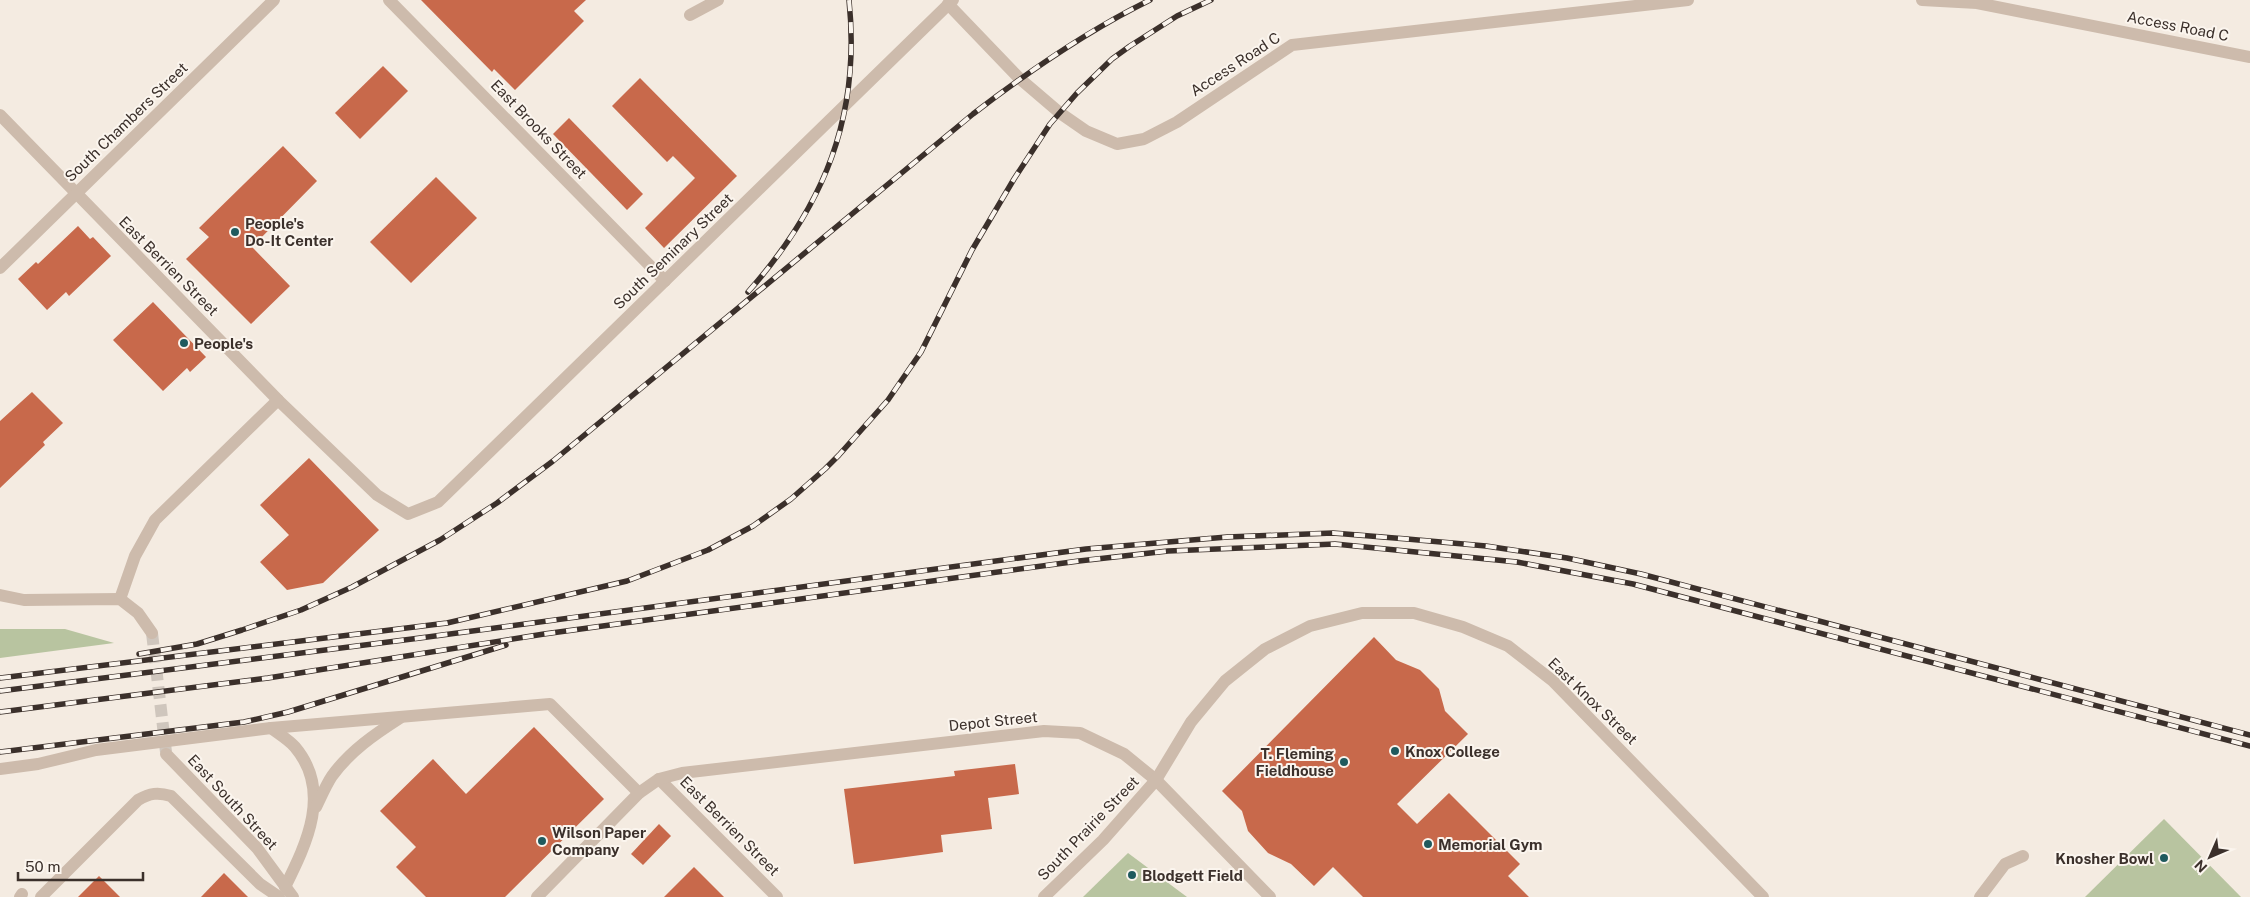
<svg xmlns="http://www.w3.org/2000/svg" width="2250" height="897" viewBox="0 0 2250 897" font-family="'Public Sans',sans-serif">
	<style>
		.green { fill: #b8c4a0 }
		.building { fill: #c8694b }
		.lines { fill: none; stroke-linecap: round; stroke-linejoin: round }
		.minor-tunnel { stroke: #cfc6bd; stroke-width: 12; stroke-dasharray: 12 6; stroke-linecap: butt }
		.minor { stroke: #cdbbac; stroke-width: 12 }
		.rail-casing { stroke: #3b302b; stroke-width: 5.5 }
		.rail { stroke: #fbf5ee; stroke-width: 4; stroke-dasharray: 11; stroke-linecap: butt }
		.poi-dot { fill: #1f5a5e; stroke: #fbf5ee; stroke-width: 2 }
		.labels { text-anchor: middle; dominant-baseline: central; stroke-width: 4; stroke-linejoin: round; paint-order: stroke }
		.street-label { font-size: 15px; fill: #3b302b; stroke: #fbf5ee }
		.poi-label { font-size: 15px; font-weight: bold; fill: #3b302b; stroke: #fbf5ee; text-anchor: start }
	</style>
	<rect width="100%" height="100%" fill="#f4ebe1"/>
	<g class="green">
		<path d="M0,629H65L114,643L0,658Z"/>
		<path d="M2164,819L2241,897H2085Z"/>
		<path d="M1128,853L1187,897H1083Z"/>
	</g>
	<g class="building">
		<path d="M421,0H586L574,11L584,21L515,90L494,69L492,72Z"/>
		<path d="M383,66L408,91L360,139L335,113Z"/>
		<path d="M640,78L737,176L664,248L645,228L695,178L673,156L667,162L612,106Z"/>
		<path d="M569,118L643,194L627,210L553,134Z"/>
		<path d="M283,146L317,181L252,247L290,286L251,324L186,259L209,237L199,228Z"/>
		<path d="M436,177L477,218L411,283L370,242Z"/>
		<path d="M78,226L90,239L93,237L111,256L69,296L66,292L47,310L18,279L36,262L38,264Z"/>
		<path d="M153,302L206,357L190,372L187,368L163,391L113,340Z"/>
		<path d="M32,392L63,423L43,442L45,445L0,488V421Z"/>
		<path d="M309,458L379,530L323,583L287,590L260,562L289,535L260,505Z"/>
		<path d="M1374,637L1396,660L1420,670L1439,689L1445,711L1468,734L1397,804L1417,824L1449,793L1520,864L1508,876L1529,897H1363L1333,867L1314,886L1291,864L1268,853L1248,831L1242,811L1222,791Z"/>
		<path d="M534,727L604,799L505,897H426L396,867L416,847L380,811L433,759L466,794Z"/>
		<path d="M1015,764L1019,794L988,798L992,829L941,835L943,852L854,864L844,789L955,776L954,771Z"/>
		<path d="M659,824L671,836L643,865L631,854Z"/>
		<path d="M694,867L724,897H664Z"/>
		<path d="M224,873L248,897H201Z"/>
		<path d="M99,876L120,897H78Z"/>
	</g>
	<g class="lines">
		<path class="minor-tunnel" d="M152,633L166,752"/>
		<g class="minor">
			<path d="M389,0L665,281"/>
			<path d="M1922,0L1977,3L2250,57"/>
			<path d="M948,4L1019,78L1060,113L1086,131L1117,144L1144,139L1177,122L1292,45L1688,0"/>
			<path d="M690,15L718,0"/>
			<path d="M0,115L278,400L377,495L408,514L438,502L953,0"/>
			<path d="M0,268L274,0"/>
			<path d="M0,595L24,600L120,599L138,613L152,633"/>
			<path d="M120,599L135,556L155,520L278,400"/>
			<path d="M271,728C279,734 289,740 295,747C332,791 307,843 285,887"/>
			<path d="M166,754L257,848L293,897"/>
			<path d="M0,769L38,764L96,750L271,728L550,704L639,793"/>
			<path d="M659,779L777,897"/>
			<path d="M316,807C321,797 326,785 332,776C350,751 375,734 400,718"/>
			<path d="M20,897L22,894"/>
			<path d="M41,897L138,800C150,793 158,792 171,796L260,884L279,897"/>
			<path d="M537,897L639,793L659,779L682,773L1044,731L1080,733L1124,754L1156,780L1270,897"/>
			<path d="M1044,897L1103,840L1156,780L1191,722L1225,681L1265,649L1310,626L1362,613H1414L1463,627L1508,646L1553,681L1763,897"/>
			<path d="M1980,897L2005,864L2023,856"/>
		</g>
		<defs>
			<g id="rail">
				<path d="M748,292C824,206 861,117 849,0"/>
				<path d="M139,654L197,644L242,630L301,610L352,587L440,540L497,503L553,461L973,114C1029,71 1087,31 1150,0"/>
				<path d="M0,678L447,623L627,581L708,550L753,526L791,499L825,469L839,455L888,400L921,352L972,250L1014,179L1050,124L1077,93L1112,59L1130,46L1177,16L1211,0"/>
				<path d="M0,691L420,638L1086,549L1227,537L1333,533L1407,539L1486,546L1567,558L1641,574L2250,735"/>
				<path d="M0,712L268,678L544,634L1079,561L1168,551L1335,544L1517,562L1633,584L2250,746"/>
				<path d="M0,752L244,722L288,712L506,645"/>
			</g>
		</defs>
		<use href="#rail" class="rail-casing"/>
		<use href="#rail" class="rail"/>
	</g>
	<g class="poi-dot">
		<circle cx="235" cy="232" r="5"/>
		<circle cx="184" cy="343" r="5"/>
		<circle cx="1395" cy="751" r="5"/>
		<circle cx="1344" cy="762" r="5"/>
		<circle cx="542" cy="841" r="5"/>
		<circle cx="1428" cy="844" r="5"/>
		<circle cx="2164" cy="858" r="5"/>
		<circle cx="1132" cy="875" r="5"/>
	</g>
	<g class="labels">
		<g class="street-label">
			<text transform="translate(2178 26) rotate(11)">Access Road C</text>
			<text transform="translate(1235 64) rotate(-33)">Access Road C</text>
			<text transform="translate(126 122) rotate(-44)">South Chambers Street</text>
			<text transform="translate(539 129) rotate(46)">East Brooks Street</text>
			<text transform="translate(673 251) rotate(-44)">South Seminary Street</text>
			<text transform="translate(169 266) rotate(45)">East Berrien Street</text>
			<text transform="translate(1593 701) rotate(44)">East Knox Street</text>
			<text transform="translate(993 721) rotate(-6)">Depot Street</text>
			<text transform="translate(233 802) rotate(47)">East South Street</text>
			<text transform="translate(730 826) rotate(45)">East Berrien Street</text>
			<text transform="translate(1088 828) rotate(-46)">South Prairie Street</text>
		</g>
		<g class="poi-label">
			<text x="245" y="223">People's<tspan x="245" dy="17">Do-It Center</tspan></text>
			<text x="194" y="343">People's</text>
			<text x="1405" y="751">Knox College</text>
			<text x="1334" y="753" text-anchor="end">T. Fleming<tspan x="1334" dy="17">Fieldhouse</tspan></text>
			<text x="552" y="832">Wilson Paper<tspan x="552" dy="17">Company</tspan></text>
			<text x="1438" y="844">Memorial Gym</text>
			<text x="2154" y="858" text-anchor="end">Knosher Bowl</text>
			<text x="1142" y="875">Blodgett Field</text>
		</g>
	</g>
	<g transform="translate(2210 857) rotate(225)" stroke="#fbf5ee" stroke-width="4" paint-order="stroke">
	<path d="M0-4L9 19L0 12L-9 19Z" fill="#3b302b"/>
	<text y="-8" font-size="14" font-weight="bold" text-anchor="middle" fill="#3b302b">N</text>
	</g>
	<path d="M18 872v8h125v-8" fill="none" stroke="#3b302b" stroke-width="2.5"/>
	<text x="25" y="872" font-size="15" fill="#3b302b" stroke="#fbf5ee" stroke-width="4" paint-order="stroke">50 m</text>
</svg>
